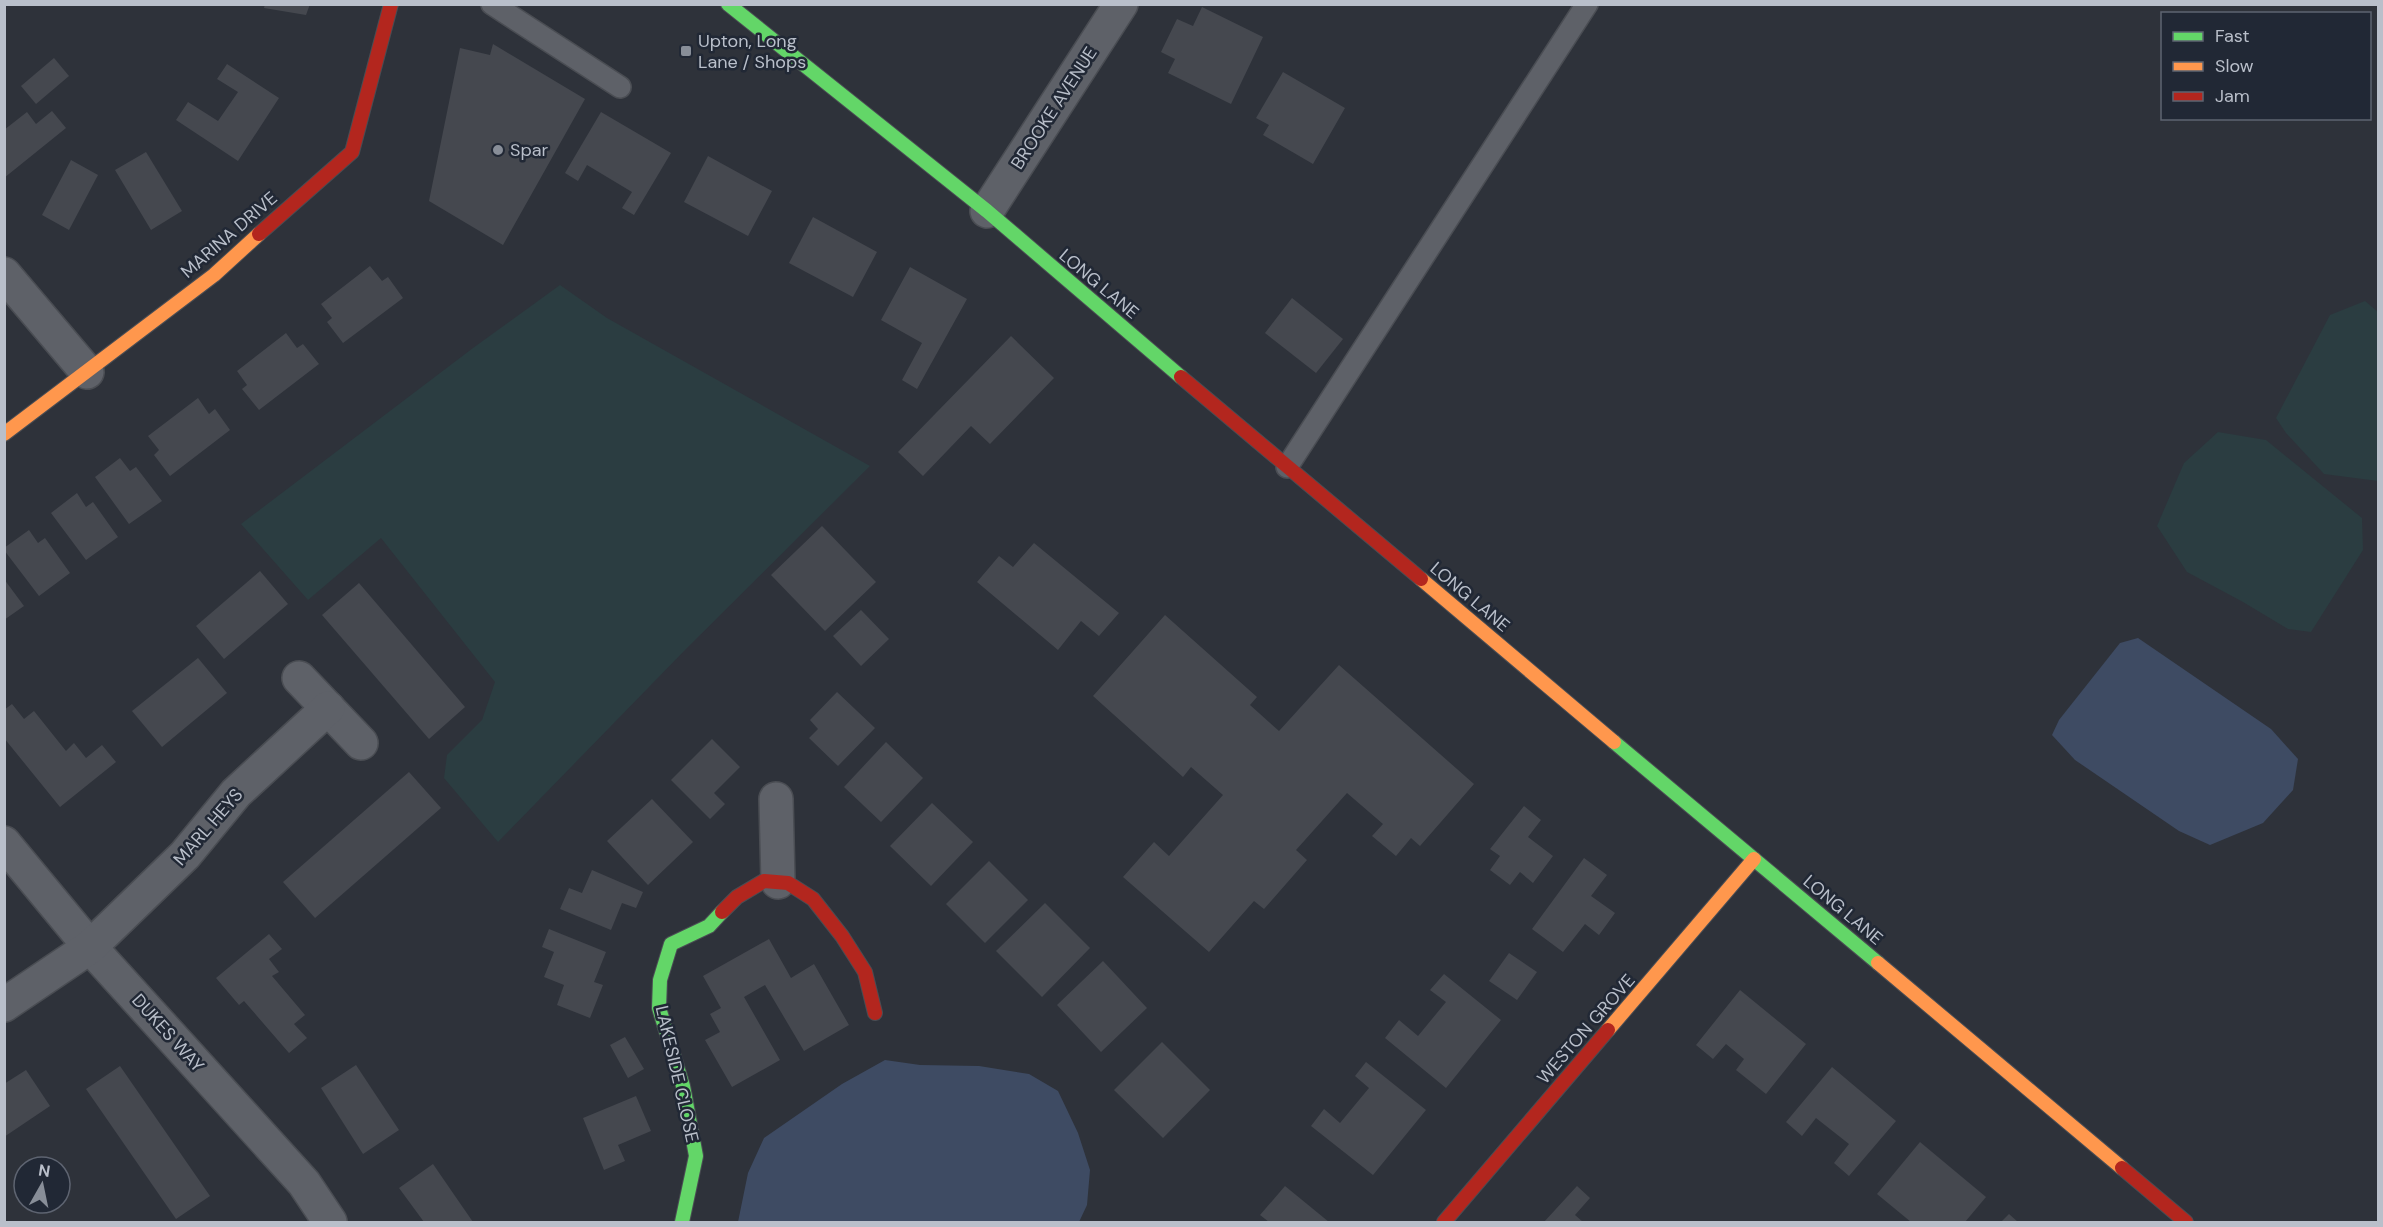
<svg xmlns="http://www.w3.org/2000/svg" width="2383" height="1227" viewBox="0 0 2383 1227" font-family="'DM Sans',sans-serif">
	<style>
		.green { fill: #2b3d41 }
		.water { fill: #3e4b63 }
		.building { fill: #45484f }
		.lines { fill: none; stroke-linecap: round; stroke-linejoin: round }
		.lane-casing { stroke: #4a4d53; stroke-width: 24 }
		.street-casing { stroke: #4a4d53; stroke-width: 36 }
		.fast-casing { stroke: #4a4d53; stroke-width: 16 }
		.slow-casing { stroke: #4a4d53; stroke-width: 16 }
		.jam-casing { stroke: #4a4d53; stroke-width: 16 }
		.lane { stroke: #5e6168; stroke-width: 21 }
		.street { stroke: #5e6168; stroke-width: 33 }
		.fast { stroke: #63d668; stroke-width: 14 }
		.slow { stroke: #ff974d; stroke-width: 14 }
		.jam { stroke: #b3261e; stroke-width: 14 }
		.poi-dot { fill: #888e98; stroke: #212835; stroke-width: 2 }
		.labels { text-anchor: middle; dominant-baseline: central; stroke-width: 5; stroke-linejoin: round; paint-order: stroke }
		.poi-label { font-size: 18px; fill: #b9bfca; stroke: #212835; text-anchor: start }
		.street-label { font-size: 18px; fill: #b9bfca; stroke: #212835 }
	</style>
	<rect width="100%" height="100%" fill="#2e323a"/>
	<g class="green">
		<path d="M560,285L607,318L870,466L686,649L498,842L444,778L447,755L482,720L495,682L381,538L308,600L241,524L473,348Z"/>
		<path d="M2365,301L2378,312V481L2324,474L2286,433L2276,418L2330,315Z"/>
		<path d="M2218,432L2266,440L2362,518L2363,550L2311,632L2288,629L2243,602L2187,572L2157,526L2184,463Z"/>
	</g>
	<g class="water">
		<path d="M2138,638L2271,729L2298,759L2293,790L2263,823L2210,845L2179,831L2075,760L2052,735L2059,720L2120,643Z"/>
		<path d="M885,1060L920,1065L979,1066L1029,1074L1058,1091L1078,1133L1090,1170L1087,1205L1079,1222H738L748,1173L764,1138L842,1084Z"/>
	</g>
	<g class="building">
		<path d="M265,4H310L306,15L264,8Z"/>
		<path d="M1202,7L1263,37L1231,104L1168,73L1175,59L1161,52L1177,19L1193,26Z"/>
		<path d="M493,44L585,99L503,245L429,201L460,48L490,55Z"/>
		<path d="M54,58L69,76L36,104L21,86Z"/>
		<path d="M227,64L279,98L238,161L176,120L188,102L218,121L238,92L217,79Z"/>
		<path d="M1283,72L1345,108L1313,164L1263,135L1269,125L1256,118Z"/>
		<path d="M52,111L66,128L4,178V130L27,112L36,124Z"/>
		<path d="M601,112L671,153L634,215L622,208L632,192L587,165L578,181L565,173Z"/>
		<path d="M146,152L182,211L151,230L115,170Z"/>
		<path d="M708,156L772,191L748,236L684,202Z"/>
		<path d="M71,160L98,175L69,230L42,215Z"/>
		<path d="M813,217L877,252L853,297L789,263Z"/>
		<path d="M370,266L382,281L388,277L403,298L343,343L327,322L332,318L321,304Z"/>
		<path d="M910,267L967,299L917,389L902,380L922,343L881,320Z"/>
		<path d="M1292,298L1343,339L1316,373L1265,333Z"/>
		<path d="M286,333L297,348L303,344L319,364L259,410L242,389L247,385L237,371Z"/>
		<path d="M1011,336L1054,378L990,444L971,426L923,476L898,452Z"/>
		<path d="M198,398L209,414L215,409L230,430L170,476L154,455L159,450L148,436Z"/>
		<path d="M120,458L130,471L136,467L162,501L129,524L95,477Z"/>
		<path d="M77,493L86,507L93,502L118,537L86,560L51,513Z"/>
		<path d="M822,526L876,582L825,631L771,575Z"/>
		<path d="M29,530L38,543L45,538L70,573L39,596L4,550V548Z"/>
		<path d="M1034,543L1119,613L1099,636L1081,621L1058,650L977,582L999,556L1013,567Z"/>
		<path d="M260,571L288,604L224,659L196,626Z"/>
		<path d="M4,579L24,606L4,620Z"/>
		<path d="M359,583L465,707L429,739L322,615Z"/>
		<path d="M861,610L889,639L861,666L833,636Z"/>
		<path d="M1165,615L1257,697L1250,705L1279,731L1339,665L1474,784L1420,846L1411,838L1396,856L1372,836L1383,824L1347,793L1296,850L1307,860L1264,909L1254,901L1209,952L1123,877L1154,842L1169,856L1223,795L1191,767L1183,777L1093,696Z"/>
		<path d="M198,658L227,693L162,747L132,711Z"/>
		<path d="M837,692L875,728L838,766L809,738L818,729L810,720Z"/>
		<path d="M12,704L24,719L34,711L66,751L74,743L86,758L102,745L116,762L60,807L4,738V710Z"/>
		<path d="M712,739L740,767L714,793L725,804L710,819L671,780Z"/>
		<path d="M886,742L923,778L881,822L844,787Z"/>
		<path d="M409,772L441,808L315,918L283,882Z"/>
		<path d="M652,799L693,842L648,885L607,841Z"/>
		<path d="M932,803L973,842L931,886L890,846Z"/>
		<path d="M1524,806L1541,820L1528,837L1553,856L1533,883L1520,872L1510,885L1490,870L1500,856L1490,849Z"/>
		<path d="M1584,858L1607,875L1591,896L1615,913L1599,935L1585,924L1563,952L1532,929Z"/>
		<path d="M989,861L1028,900L985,943L946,904Z"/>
		<path d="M592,870L643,892L636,908L622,903L611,930L560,909L569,888L582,893Z"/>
		<path d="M1045,903L1090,948L1042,997L996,951Z"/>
		<path d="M549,929L606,952L594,982L603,985L590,1018L557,1005L564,985L544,977L554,952L542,947Z"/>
		<path d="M269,934L282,949L269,959L279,972L272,976L305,1015L294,1024L307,1038L289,1053L244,1001L239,1005L216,978Z"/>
		<path d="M769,939L791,978L814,964L849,1025L804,1051L765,985L744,997L780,1060L732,1087L705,1040L720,1032L710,1014L721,1008L703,976Z"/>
		<path d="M1509,953L1537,972L1517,1000L1489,981Z"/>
		<path d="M1103,961L1147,1008L1101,1052L1057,1005Z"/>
		<path d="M1444,974L1501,1020L1446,1088L1385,1038L1399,1020L1418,1036L1446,1002L1430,990Z"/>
		<path d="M1740,990L1806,1044L1766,1094L1736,1070L1744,1059L1726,1044L1713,1059L1696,1045Z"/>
		<path d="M625,1037L644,1069L628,1078L610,1045Z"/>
		<path d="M1162,1042L1210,1090L1163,1138L1114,1090Z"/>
		<path d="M1366,1062L1426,1110L1373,1175L1311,1126L1324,1109L1340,1123L1369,1088L1355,1076Z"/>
		<path d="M356,1065L399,1130L363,1154L321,1088Z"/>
		<path d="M120,1066L210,1196L176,1219L86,1089Z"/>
		<path d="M1832,1067L1896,1121L1849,1176L1834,1163L1849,1144L1816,1118L1802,1136L1786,1122Z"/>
		<path d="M26,1070L50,1106L4,1137V1084Z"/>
		<path d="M636,1096L651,1131L618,1145L625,1161L604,1170L583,1118Z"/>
		<path d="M1920,1142L1986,1197L1965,1222H1911L1877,1194Z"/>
		<path d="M433,1164L455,1196L473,1222H424L399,1188Z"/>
		<path d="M1285,1186L1329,1222H1269L1260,1215Z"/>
		<path d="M1577,1186L1590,1198L1575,1215L1583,1222H1544Z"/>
		<path d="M2009,1214L2018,1222H2001Z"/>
	</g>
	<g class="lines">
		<defs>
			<g id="lane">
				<path d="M492,4L620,87"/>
				<path d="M1287,467L1587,4"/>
			</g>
			<g id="street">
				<path d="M987,211L1121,4"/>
				<path d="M4,274L87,372"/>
				<path d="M299,678L361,743"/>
				<path d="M776,799L778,882"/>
				<path d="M4,843L90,947L304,1183L330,1222"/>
				<path d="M4,1005L90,947L185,855L236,793L328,708"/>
			</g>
			<g id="fast">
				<path d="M728,4L987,211L1181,377"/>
				<path d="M1614,742L1878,963"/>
				<path d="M682,1222L696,1156L683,1086L659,1008L660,980L671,944L709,926L722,912"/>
			</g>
			<g id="slow">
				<path d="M4,434L214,275L259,234"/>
				<path d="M1421,579L1614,742"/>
				<path d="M1878,963L2122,1168"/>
				<path d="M1608,1030L1754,859"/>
			</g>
			<g id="jam">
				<path d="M259,234L352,152L391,4"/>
				<path d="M1181,377L1421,579"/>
				<path d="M722,912L737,897L764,881L788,883L813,899L842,936L865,972L875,1013"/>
				<path d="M2122,1168L2186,1222"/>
				<path d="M1444,1222L1608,1030"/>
			</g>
		</defs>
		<use href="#lane" class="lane-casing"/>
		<use href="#street" class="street-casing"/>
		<use href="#fast" class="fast-casing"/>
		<use href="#slow" class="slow-casing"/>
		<use href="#jam" class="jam-casing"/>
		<use href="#lane" class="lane"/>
		<use href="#street" class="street"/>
		<use href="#fast" class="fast"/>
		<use href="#slow" class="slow"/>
		<use href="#jam" class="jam"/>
	</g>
	<g class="poi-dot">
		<rect x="680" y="45" width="12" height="12" rx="3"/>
		<circle cx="498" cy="150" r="6"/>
	</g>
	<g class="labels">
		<g class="poi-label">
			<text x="698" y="41">Upton, Long<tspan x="698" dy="21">Lane / Shops</tspan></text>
			<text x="510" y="150">Spar</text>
		</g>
		<g class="street-label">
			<text transform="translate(1054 108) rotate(-57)">BROOKE AVENUE</text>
			<text transform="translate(229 235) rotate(-41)">MARINA DRIVE</text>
			<text transform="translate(1099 284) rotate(40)">LONG LANE</text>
			<text transform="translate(1470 597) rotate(40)">LONG LANE</text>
			<text transform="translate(208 827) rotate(-49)">MARL HEYS</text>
			<text transform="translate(1843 910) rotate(40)">LONG LANE</text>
			<text transform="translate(1586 1029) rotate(-49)">WESTON GROVE</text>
			<text transform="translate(168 1033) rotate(48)">DUKES WAY</text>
			<text transform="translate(677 1074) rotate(77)">LAKESIDE CLOSE</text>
		</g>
	</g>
	<rect width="2383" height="1227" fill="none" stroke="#b9bfca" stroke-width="12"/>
	<rect x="2161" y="12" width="210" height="108" fill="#212835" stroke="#5e6471" stroke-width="1.5"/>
	<rect x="2173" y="32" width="30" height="9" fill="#63d668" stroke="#5e6471" stroke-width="1.5"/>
	<text x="2215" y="42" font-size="18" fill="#b9bfca">Fast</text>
	<rect x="2173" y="62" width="30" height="9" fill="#ff974d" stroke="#5e6471" stroke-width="1.5"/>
	<text x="2215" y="72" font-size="18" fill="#b9bfca">Slow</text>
	<rect x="2173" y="92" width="30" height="9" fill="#b3261e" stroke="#5e6471" stroke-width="1.5"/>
	<text x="2215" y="102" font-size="18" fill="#b9bfca">Jam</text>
	<g transform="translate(42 1185) rotate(9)"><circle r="28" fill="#212835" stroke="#5e6471" stroke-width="1.5"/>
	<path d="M0-4.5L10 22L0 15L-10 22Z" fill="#888e98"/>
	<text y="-9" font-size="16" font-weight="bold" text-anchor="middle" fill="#b9bfca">N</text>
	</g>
</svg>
